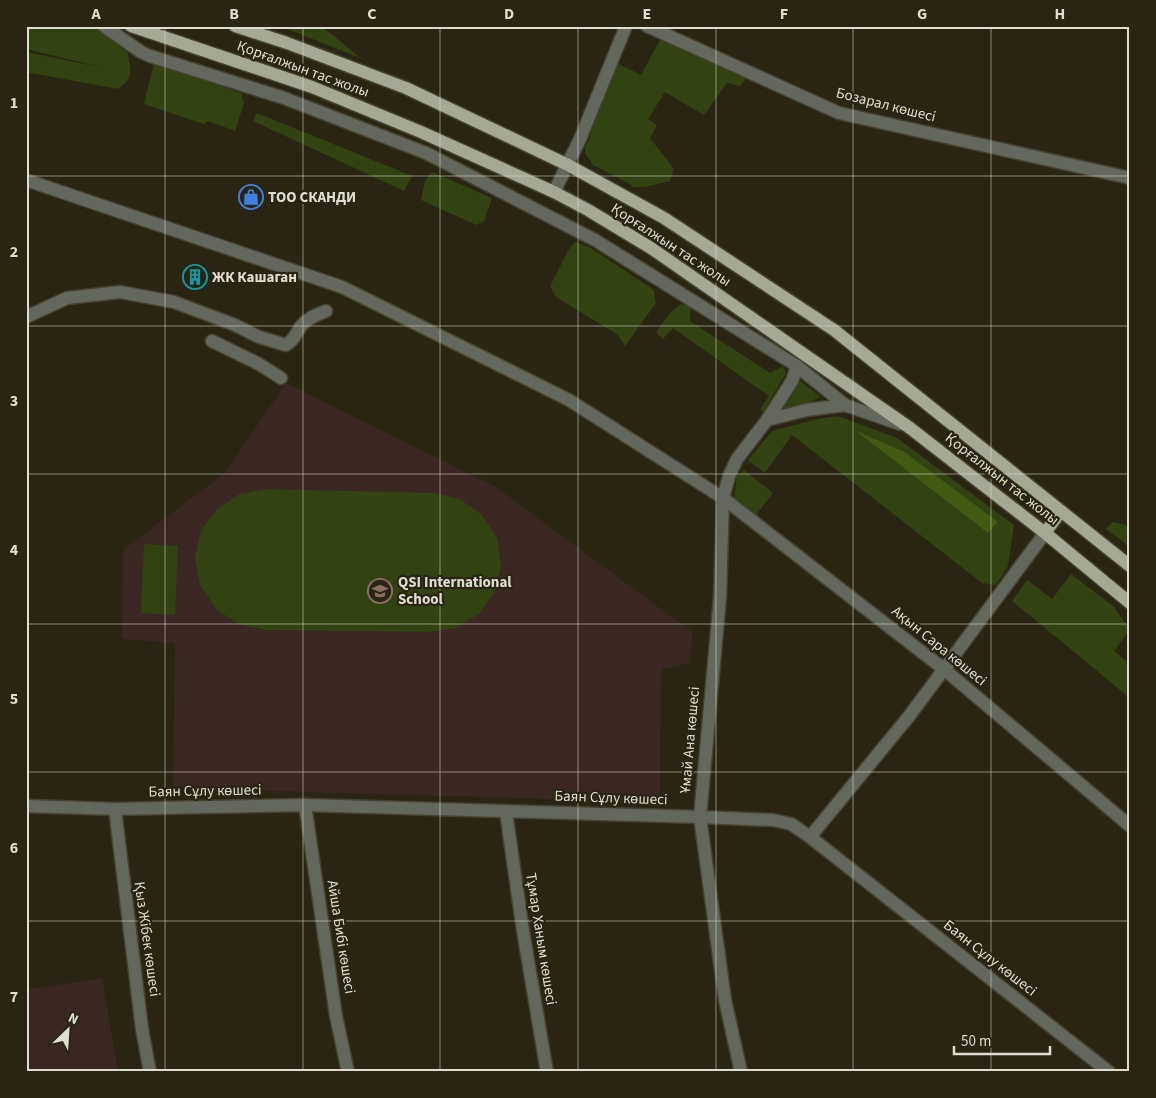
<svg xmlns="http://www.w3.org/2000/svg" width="1156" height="1098" viewBox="0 0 1156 1098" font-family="'Source Sans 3',sans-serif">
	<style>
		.education { fill: #3a2724 }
		.green { fill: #324210 }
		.forest { fill: #425912 }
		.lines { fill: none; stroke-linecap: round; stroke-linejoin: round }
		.street-casing { stroke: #464231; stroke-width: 15 }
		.primary-casing { stroke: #464231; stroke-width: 15 }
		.street { stroke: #64675d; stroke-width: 12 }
		.primary { stroke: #a4a895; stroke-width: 12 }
		.grid { fill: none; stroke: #dfddd1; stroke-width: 1; stroke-opacity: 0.55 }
		.labels { text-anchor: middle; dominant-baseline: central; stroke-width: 4.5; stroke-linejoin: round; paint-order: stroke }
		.street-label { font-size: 15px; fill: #dfddd1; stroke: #292512 }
		.poi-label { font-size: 15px; font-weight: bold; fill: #dfddd1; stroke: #292512; text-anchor: start }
		.neatline { fill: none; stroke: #dfddd1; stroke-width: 2 }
		.grid-label { font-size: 16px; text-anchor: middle; font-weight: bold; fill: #dfddd1 }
	</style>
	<rect width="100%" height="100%" fill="#292512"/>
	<g class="education">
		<path d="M286,383L496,487L692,632L690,663L661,669L660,802L173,788L175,643L122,639L123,550L225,473Z"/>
		<path d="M102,978L118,1072H26V990Z"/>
	</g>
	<g class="green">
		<path d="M26,26H95L128,53C130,71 135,77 118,89L26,72V52L104,68L26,49Z"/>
		<path d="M280,26H319L332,34L360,58Z"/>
		<path d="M662,36L748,75L740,86L727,83L704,115L665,92L648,119L657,125L650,138L674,169L670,181L645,187H633L628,183L593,165L585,153V147L589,140L595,120L617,63L641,75Z"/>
		<path d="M154,63L241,93L244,103L235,131L208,121L204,124L144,104Z"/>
		<path d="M257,113L412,176L404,191L253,121Z"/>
		<path d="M432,172L492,198L484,221L476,225L421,200L425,181Z"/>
		<path d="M576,242L591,248L654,290L656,303L625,346L618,335L556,297L550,286L569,249Z"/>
		<path d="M681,304L691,306L690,321L770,373L783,366L786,373L763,412L761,408L769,396L673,328L663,339L656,332L670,313Z"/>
		<path d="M800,381L821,397L801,406L782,408L791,397Z"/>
		<path d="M838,416L897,438L1014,525L1008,566L996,585L982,583L792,435L765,473L748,460L772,431L818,419Z"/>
		<path d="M744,470L773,493L755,516L734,500L737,476Z"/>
		<path d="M267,489L434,493L460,499L482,515L497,538L501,565L495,591L480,613L456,628L430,632L265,630L238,624L216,609L200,585L195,558L201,531L217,509L240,494Z"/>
		<path d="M1113,522L1130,526V547L1106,529Z"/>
		<path d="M144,544L178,546L175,615L141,613Z"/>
		<path d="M1071,574L1113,606L1130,630L1114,651L1130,664V698L1012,601L1027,580L1052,599Z"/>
	</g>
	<path class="forest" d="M856,431L903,451L998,522L988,533Z"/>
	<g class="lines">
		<defs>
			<g id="street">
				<path d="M104,26L141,52L150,56L284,98L426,153L595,240L797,366L845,405L900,424"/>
				<path d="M647,26L839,113L1130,178"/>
				<path d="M26,180L342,287L569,400L723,498L945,670L1130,826"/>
				<path d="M554,192L580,139L626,26"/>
				<path d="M26,317L67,298L120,292L174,302L235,325L259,337L286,345C294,340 296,334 301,326C307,318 317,315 326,311"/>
				<path d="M212,341L259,364L281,378"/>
				<path d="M767,420L806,410L845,405"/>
				<path d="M305,805L336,1016L348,1072"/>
				<path d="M26,806L115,809L305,805L700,817L773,820L791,824L810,837L1109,1072"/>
				<path d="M115,809L142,1029L150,1072"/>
				<path d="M506,812L523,931L547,1072"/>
				<path d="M810,837L910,715L1045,533"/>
				<path d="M741,1072L725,1000L700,817L720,597L723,498L729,476L737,459L767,420L792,381L797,366"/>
			</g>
			<g id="primary">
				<path d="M131,26L312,87L421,132L554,192L588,210L651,248L910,428L1045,533L1130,603"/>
				<path d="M235,26L287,43L406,88L568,165L664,218L834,330L1130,566"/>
				<path d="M1045,533L1061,511"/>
			</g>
		</defs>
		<use href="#street" class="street-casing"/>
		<use href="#primary" class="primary-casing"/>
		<use href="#street" class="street"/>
		<use href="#primary" class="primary"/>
	</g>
	<path class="grid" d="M165,26V1072M303,26V1072M440,26V1072M578,26V1072M716,26V1072M853,26V1072M991,26V1072M26,176H1130M26,326H1130M26,474H1130M26,624H1130M26,772H1130M26,921H1130"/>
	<defs>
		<symbol id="shop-ring" viewBox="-11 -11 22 22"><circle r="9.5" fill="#292512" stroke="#3f7fe0" stroke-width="1.5"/><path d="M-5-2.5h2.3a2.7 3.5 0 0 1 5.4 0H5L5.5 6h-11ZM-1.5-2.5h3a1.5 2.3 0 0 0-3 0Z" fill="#3f7fe0"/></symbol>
		<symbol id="building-ring" viewBox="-11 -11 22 22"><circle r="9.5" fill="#292512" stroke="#0f9aa8" stroke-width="1.5"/><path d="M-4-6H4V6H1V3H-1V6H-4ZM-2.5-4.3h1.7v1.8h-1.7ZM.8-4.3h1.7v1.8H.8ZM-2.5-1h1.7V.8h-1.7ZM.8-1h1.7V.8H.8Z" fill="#0f9aa8"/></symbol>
		<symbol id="school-ring" viewBox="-11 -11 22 22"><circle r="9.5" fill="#292512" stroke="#8d6e63" stroke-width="1.5"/><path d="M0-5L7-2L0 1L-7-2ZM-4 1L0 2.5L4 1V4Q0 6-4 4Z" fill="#8d6e63"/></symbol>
	</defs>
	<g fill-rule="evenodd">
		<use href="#shop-ring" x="237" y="183" width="28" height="28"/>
		<use href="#building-ring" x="181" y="263" width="28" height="28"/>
		<use href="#school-ring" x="366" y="577" width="28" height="28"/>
	</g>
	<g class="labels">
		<g class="street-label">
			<text transform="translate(303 69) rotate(20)">Қорғалжын тас жолы</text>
			<text transform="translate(886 105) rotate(14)">Бозарал көшесі</text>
			<text transform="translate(671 245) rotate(33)">Қорғалжын тас жолы</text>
			<text transform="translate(1002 479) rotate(38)">Қорғалжын тас жолы</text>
			<text transform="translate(939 646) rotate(39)">Ақын Сара көшесі</text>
			<text transform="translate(690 740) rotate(-85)">Ұмай Ана көшесі</text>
			<text transform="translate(205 791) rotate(-1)">Баян Сұлу көшесі</text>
			<text transform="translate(611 798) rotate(2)">Баян Сұлу көшесі</text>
			<text transform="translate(341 937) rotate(81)">Айша Бибі көшесі</text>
			<text transform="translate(147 939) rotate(82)">Қыз Жібек көшесі</text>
			<text transform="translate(541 939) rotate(81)">Тұмар Ханым көшесі</text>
			<text transform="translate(990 958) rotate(38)">Баян Сұлу көшесі</text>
		</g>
		<g class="poi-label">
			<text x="268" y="197">ТОО СКАНДИ</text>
			<text x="212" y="277">ЖК Кашаган</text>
			<text x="398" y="582">QSI International<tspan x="398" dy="17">School</tspan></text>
		</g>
	</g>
	<rect width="1156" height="1098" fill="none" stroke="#292512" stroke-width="55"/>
	<g transform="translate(68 1030) rotate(25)" stroke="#292512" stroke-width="4" paint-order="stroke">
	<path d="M0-4L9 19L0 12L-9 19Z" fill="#dfddd1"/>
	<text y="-8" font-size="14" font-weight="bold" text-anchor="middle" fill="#dfddd1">N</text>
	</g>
	<path d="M954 1046v8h96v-8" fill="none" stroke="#dfddd1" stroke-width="2.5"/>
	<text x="961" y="1046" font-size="15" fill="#dfddd1" stroke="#292512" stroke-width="4" paint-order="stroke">50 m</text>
	<rect x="28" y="28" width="1100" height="1042" class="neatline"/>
	<g class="grid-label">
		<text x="96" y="19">A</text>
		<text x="234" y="19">B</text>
		<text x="372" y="19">C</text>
		<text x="509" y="19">D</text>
		<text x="647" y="19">E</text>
		<text x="784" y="19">F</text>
		<text x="922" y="19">G</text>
		<text x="1060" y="19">H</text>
		<text x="14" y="108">1</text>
		<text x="14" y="257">2</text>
		<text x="14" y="406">3</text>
		<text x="14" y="555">4</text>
		<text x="14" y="704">5</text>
		<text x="14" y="853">6</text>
		<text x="14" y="1002">7</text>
	</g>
</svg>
